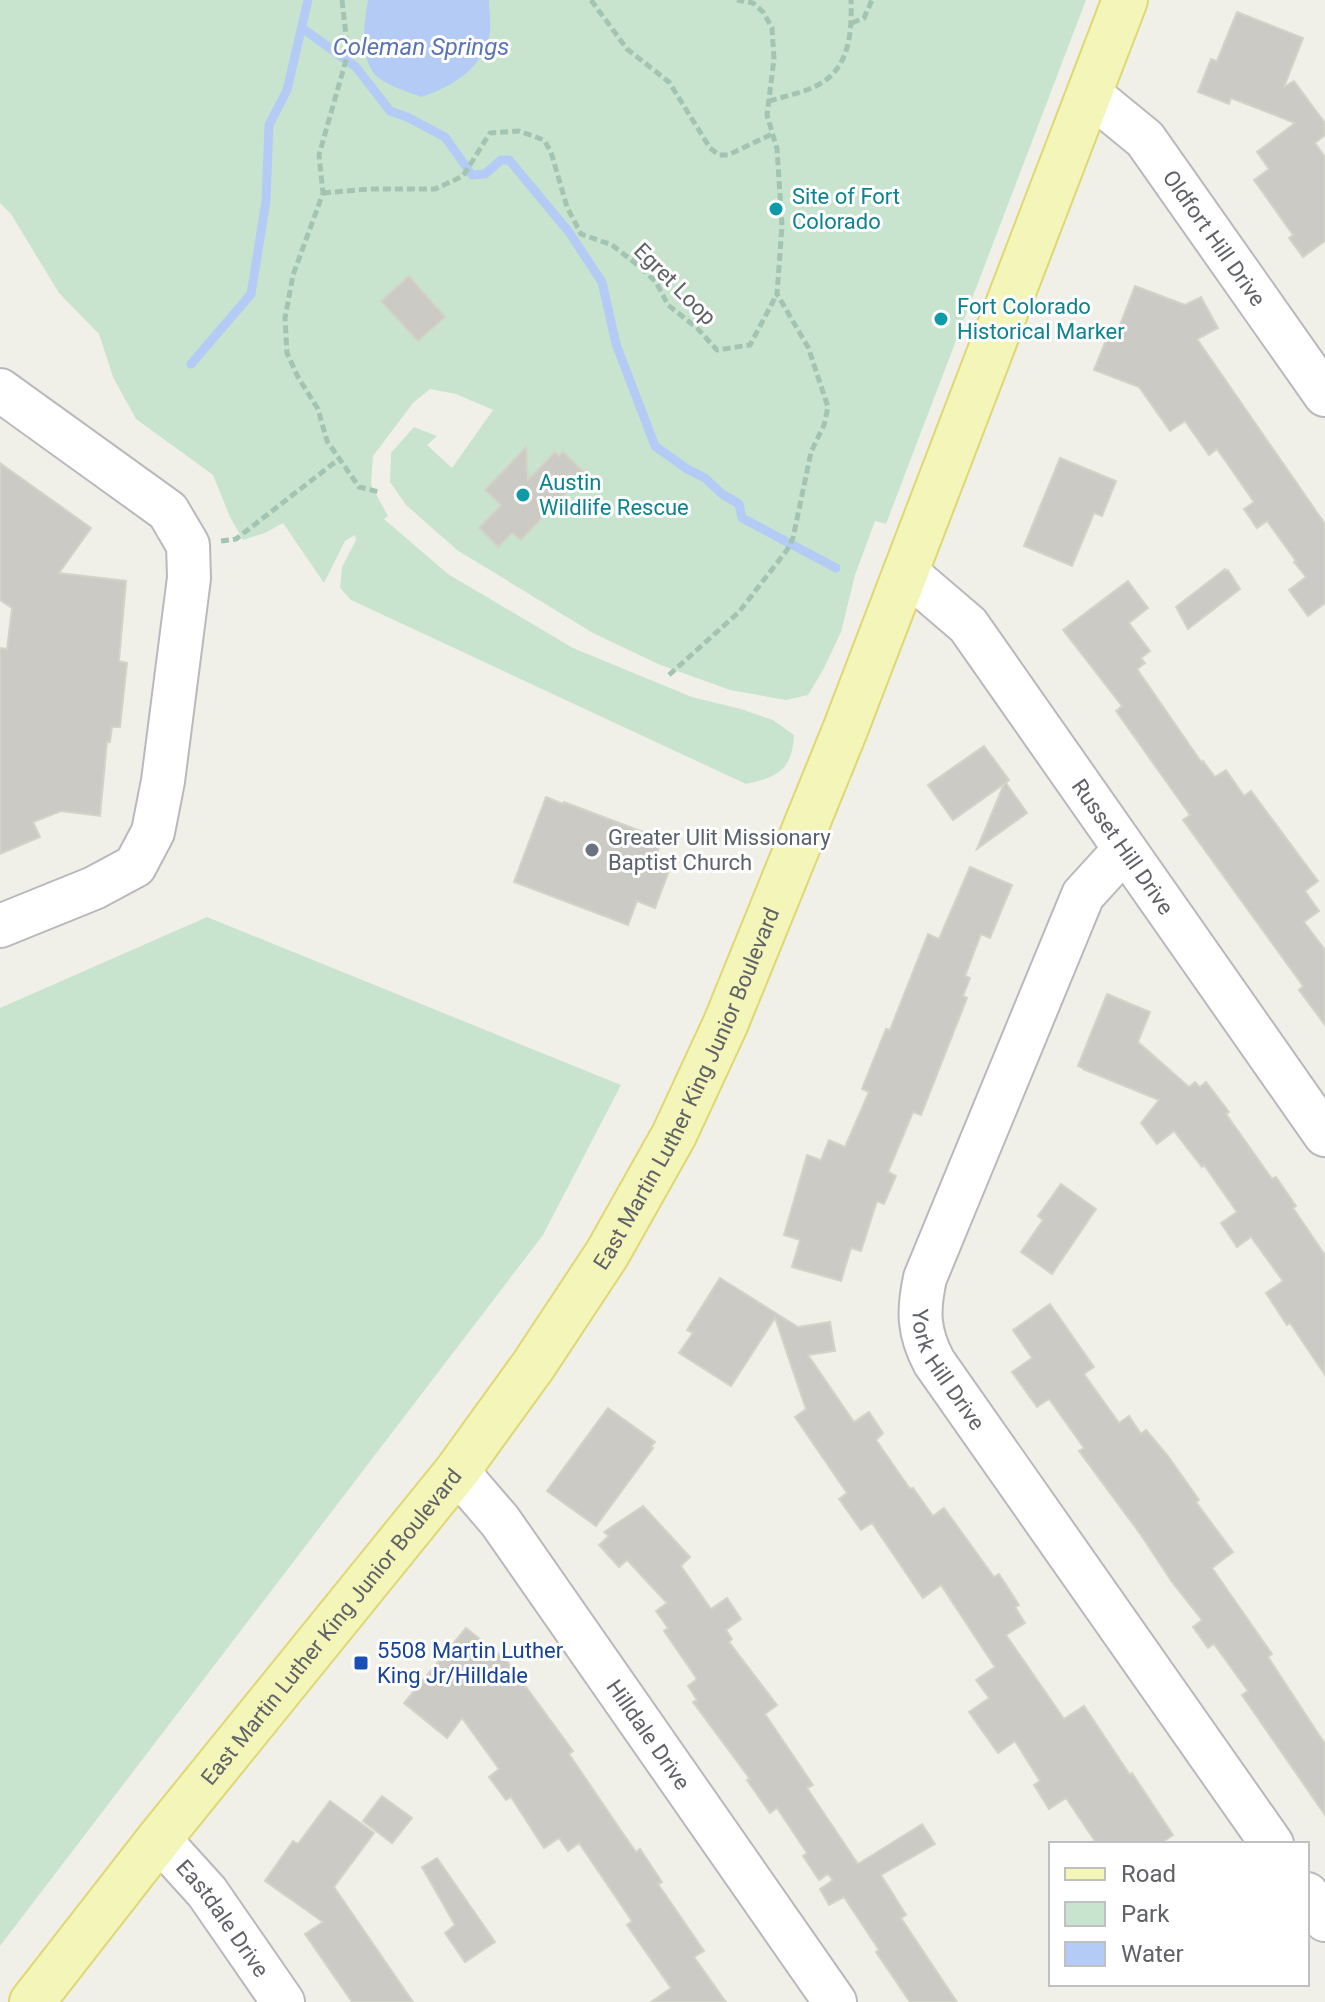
<svg xmlns="http://www.w3.org/2000/svg" width="1325" height="2002" viewBox="0 0 1325 2002" font-family="Roboto,sans-serif">
	<style>
		.green { fill: #c9e4ce }
		.water { fill: #b4ccf5 }
		.lines { fill: none; stroke-linecap: round; stroke-linejoin: round }
		.stream { stroke: #b4ccf5; stroke-width: 9 }
		.building { fill: #cccac5; stroke: #d4d3c8; stroke-width: 2 }
		.minor-casing { stroke: #b9b9bd; stroke-width: 46 }
		.major-casing { stroke: #e0d772; stroke-width: 48 }
		.path { stroke: #a3c4b3; stroke-width: 5; stroke-dasharray: 8 4; stroke-linecap: butt }
		.minor { stroke: #fff; stroke-width: 42 }
		.major { stroke: #f3f5b9; stroke-width: 44 }
		.culture-dot { fill: #0f9aa8; stroke: #fff; stroke-width: 3 }
		.worship-dot { fill: #6b7280; stroke: #fff; stroke-width: 3 }
		.transit-dot { fill: #1a4fb4; stroke: #fff; stroke-width: 3 }
		.labels { text-anchor: middle; dominant-baseline: central; stroke-width: 6; stroke-linejoin: round; paint-order: stroke }
		.culture-label { font-size: 22px; fill: #0d838f; stroke: #fff; text-anchor: start }
		.street-label { font-size: 22px; fill: #606267; stroke: #fff }
		.worship-label { font-size: 22px; fill: #5b616d; stroke: #fff; text-anchor: start }
		.transit-label { font-size: 22px; fill: #164399; stroke: #fff; text-anchor: start }
		.water-label { font-size: 24px; font-style: italic; fill: #5974b6; stroke: #fff }
	</style>
	<rect width="100%" height="100%" fill="#f0f0e9"/>
	<g class="green">
		<path d="M0,0H1086L886,524L875,521L855,575L841,632L823,670L808,695L786,700L730,690L658,664L593,633L457,550L406,505L390,482L391,453L414,427L437,436L427,445L452,468L493,410L456,394L430,389L413,403L373,456L371,485L388,516L384,519L448,574L573,648L692,697L741,709L773,720L794,735C792,770 778,777 746,784L351,600L340,588L342,567L356,540L355,535L345,541L324,583L283,523L265,533L243,540L230,517L213,475L136,419L113,377L99,334L59,293L11,214L0,203Z"/>
		<path d="M207,917L621,1085L543,1235L0,1946V1008Z"/>
	</g>
	<path class="water" d="M368,0H489C489,10 491,22 490,32C486,66 451,88 421,97C408,92 392,87 380,79C358,63 364,23 368,0Z"/>
	<g class="lines">
		<g class="stream">
			<path d="M302,28L356,67L390,111L407,117L445,137L472,175L485,174L501,160H509L569,232L602,282L616,344L655,446L687,469L705,478L722,494L739,504L742,518L836,568"/>
			<path d="M191,364L251,294L266,201L269,125L287,90L308,0"/>
		</g>
	</g>
	<g class="building">
		<path d="M1237,12L1303,38L1284,87L1294,81L1325,123V135L1315,143L1325,157V241L1303,257L1289,238L1293,235L1254,180L1269,169L1257,152L1295,123L1231,98L1229,104L1198,92L1211,59L1217,61Z"/>
		<path d="M409,276L445,317L418,341L381,301Z"/>
		<path d="M1135,286L1185,305L1201,297L1218,328L1197,339L1325,524V603L1308,616L1289,590L1306,577L1294,562L1296,561L1267,521L1257,528L1244,509L1254,502L1217,449L1209,455L1185,421L1170,431L1139,387L1094,370L1108,335L1115,338Z"/>
		<path d="M526,447L528,480L555,452L559,456L563,452L585,473L521,540L512,533L498,547L479,528L501,505L485,490Z"/>
		<path d="M1060,458L1116,481L1102,516L1094,513L1072,566L1024,546Z"/>
		<path d="M0,463L91,528L59,573L126,581L119,661L127,663L120,727H112L110,742H107L100,816L61,811L33,822L40,837L0,854V648L7,649L12,608L0,600Z"/>
		<path d="M1225,569L1226,571L1228,570L1240,589L1188,629L1176,607Z"/>
		<path d="M1128,581L1148,608L1129,623L1150,651L1141,658L1145,663L1137,669L1202,763L1203,761L1215,777L1226,770L1244,796L1251,791L1318,881L1305,891L1319,911L1304,922L1325,950V1025L1299,990L1303,986L1183,820L1190,815L1116,711L1122,706L1063,630Z"/>
		<path d="M984,746L1009,780L1006,783L1027,813L977,849L1004,784L953,820L928,785Z"/>
		<path d="M546,797L563,804L564,802L662,839L654,861L670,868L655,908L637,901L628,925L514,882Z"/>
		<path d="M970,867L1012,885L990,938L981,934L965,976L970,978L963,996L967,998L921,1115L913,1112L888,1172L896,1176L884,1204L877,1201L861,1251L851,1248L841,1281L792,1267L800,1240L784,1235L807,1155L821,1160L829,1140L845,1147L869,1092L862,1089L886,1029L890,1030L928,934L939,939Z"/>
		<path d="M1107,994L1150,1012L1138,1042L1189,1087L1195,1082L1200,1087L1206,1082L1229,1112L1226,1114L1272,1179L1276,1177L1296,1206L1293,1208L1325,1255V1375L1290,1323L1287,1325L1266,1293L1283,1281L1251,1237L1237,1247L1221,1223L1237,1212L1204,1165L1202,1167L1174,1131L1157,1144L1141,1123L1159,1100L1083,1069V1068L1078,1066Z"/>
		<path d="M1061,1184L1096,1209L1052,1274L1021,1252L1043,1220L1038,1216Z"/>
		<path d="M720,1278L798,1327L830,1322L835,1351L808,1355L854,1422L869,1412L883,1433L876,1440L910,1489L913,1488L933,1516L944,1508L994,1577L999,1574L1019,1605L1015,1607L1025,1623L1006,1635L1064,1719L1084,1706L1130,1775L1132,1773L1173,1835L1160,1844H1097L1066,1798L1049,1809L1034,1785L1040,1781L1015,1741L998,1753L969,1712L989,1698L976,1680L995,1667L941,1585L923,1598L872,1523L861,1530L839,1499L847,1493L795,1417L806,1409L775,1318L731,1386L679,1353L693,1333L687,1330Z"/>
		<path d="M1050,1304L1094,1367L1084,1374L1119,1423L1129,1416L1141,1434L1146,1430L1168,1456L1199,1500L1196,1502L1233,1552L1212,1568L1272,1654L1268,1657L1325,1744V1815L1242,1695L1248,1691L1214,1644L1208,1648L1193,1627L1202,1620L1172,1582L1141,1535L1079,1451L1084,1448L1049,1399L1037,1407L1012,1372L1032,1358L1013,1330Z"/>
		<path d="M608,1408L655,1442L651,1447L653,1448L596,1526L547,1491Z"/>
		<path d="M643,1506L690,1557L681,1566L711,1609L727,1598L741,1619L726,1630L732,1639L729,1642L777,1705L765,1714L813,1785L807,1788L858,1864L922,1824L935,1844L881,1875L906,1915L901,1918L957,2002H910L876,1952L879,1950L844,1897L829,1905L820,1889L833,1880L828,1874L819,1880L803,1856L807,1853L777,1808L770,1813L747,1780L750,1779L693,1702L697,1700L688,1686L697,1679L664,1631L668,1628L656,1611L667,1603L627,1560L619,1567L599,1545L609,1536L604,1532Z"/>
		<path d="M466,1628L507,1661L573,1751L569,1754L622,1832L636,1852L640,1849L662,1882L658,1884L704,1951L694,1957L726,2002H651L671,1988L627,1925L632,1921L579,1843L568,1851L559,1838L544,1848L511,1797L506,1800L489,1777L499,1769L462,1718L447,1738L404,1703Z"/>
		<path d="M382,1796L412,1818L392,1843L363,1821Z"/>
		<path d="M330,1801L374,1833L334,1887L413,2002H352L305,1934L323,1922L265,1881L293,1841L298,1844Z"/>
		<path d="M437,1858L495,1942L465,1962L445,1933L455,1925L422,1867Z"/>
	</g>
	<g class="lines">
		<defs>
			<g id="minor">
				<path id="s1" d="M1090,94L1145,139L1325,395"/>
				<path d="M0,390L168,511L188,545L189,578L163,781L153,832L135,866L94,888L0,926"/>
				<path id="s2" d="M906,572L968,625L1325,1135"/>
				<path id="s3" d="M1124,850L1083,895L925,1278C918,1310 918,1332 934,1362L1272,1844"/>
				<path id="s4" d="M457,1471L500,1521L835,2002"/>
				<path id="s5" d="M159,1839L207,1892L283,2002"/>
				<path d="M1307,1894L1325,1920"/>
			</g>
			<g id="major">
				<path id="s6" d="M32,2002L159,1839L457,1471L533,1366L607,1254L674,1135L725,1025L845,730L1125,0"/>
			</g>
		</defs>
		<use href="#minor" class="minor-casing"/>
		<use href="#major" class="major-casing"/>
		<g class="path">
			<path d="M342,0L348,53L319,155L323,193L293,275L285,318L287,353L298,377L318,409L327,441L359,487L379,492"/>
			<path d="M591,0L627,49L669,82L710,148L719,155H728L772,134"/>
			<path d="M852,23L864,18L872,0"/>
			<path d="M769,101C785,96 803,93 818,85C850,68 852,32 851,0"/>
			<path d="M323,193L369,189H435L463,176L490,133L519,131L544,140L551,152L567,207L581,234L612,245L639,266L656,282L668,305L697,328L717,350L750,345L777,294"/>
			<path d="M221,541L236,539L339,459"/>
			<path d="M669,675L739,612L787,550L793,538L811,452L824,425L828,407L808,347L777,294L782,226L777,149L767,115L774,59L772,28L763,12L753,3L737,0"/>
		</g>
		<use href="#minor" class="minor"/>
		<use href="#major" class="major"/>
	</g>
	<g class="culture-dot">
		<circle cx="776" cy="209" r="8"/>
		<circle cx="941" cy="319" r="8"/>
		<circle cx="523" cy="495" r="8"/>
	</g>
	<circle class="worship-dot" cx="592" cy="850" r="8"/>
	<rect class="transit-dot" x="353" y="1655" width="16" height="16" rx="4"/>
	<g class="labels">
		<g class="culture-label">
			<text x="792" y="196">Site of Fort<tspan x="792" dy="25">Colorado</tspan></text>
			<text x="957" y="306">Fort Colorado<tspan x="957" dy="25">Historical Marker</tspan></text>
			<text x="539" y="482">Austin<tspan x="539" dy="25">Wildlife Rescue</tspan></text>
		</g>
		<g class="street-label">
			<text stroke="none"><textPath href="#s1" startOffset="192">Oldfort Hill Drive</textPath></text>
			<text transform="translate(675 284) rotate(45)">Egret Loop</text>
			<text stroke="none"><textPath href="#s2" startOffset="352">Russet Hill Drive</textPath></text>
			<text stroke="none"><textPath href="#s6" startOffset="1128">East Martin Luther King Junior Boulevard</textPath></text>
			<text stroke="none"><textPath href="#s3" startOffset="574">York Hill Drive</textPath></text>
			<text stroke="none"><textPath href="#s6" startOffset="480">East Martin Luther King Junior Boulevard</textPath></text>
			<text stroke="none"><textPath href="#s4" startOffset="326">Hilldale Drive</textPath></text>
			<text stroke="none"><textPath href="#s5" startOffset="102">Eastdale Drive</textPath></text>
		</g>
		<g class="worship-label">
			<text x="608" y="837">Greater Ulit Missionary<tspan x="608" dy="25">Baptist Church</tspan></text>
		</g>
		<g class="transit-label">
			<text x="377" y="1650">5508 Martin Luther<tspan x="377" dy="25">King Jr/Hilldale</tspan></text>
		</g>
		<g class="water-label">
			<text x="421" y="47">Coleman Springs</text>
		</g>
	</g>
	<rect x="1049" y="1842" width="260" height="144" fill="#ffffff" stroke="#bfc0c2" stroke-width="2"/>
	<rect x="1065" y="1868" width="40" height="12" fill="#f3f5b9" stroke="#bfc0c2" stroke-width="2"/>
	<text x="1121" y="1882" font-size="24" fill="#606267">Road</text>
	<rect x="1065" y="1902" width="40" height="24" fill="#c9e4ce" stroke="#bfc0c2" stroke-width="2"/>
	<text x="1121" y="1922" font-size="24" fill="#606267">Park</text>
	<rect x="1065" y="1942" width="40" height="24" fill="#b4ccf5" stroke="#bfc0c2" stroke-width="2"/>
	<text x="1121" y="1962" font-size="24" fill="#606267">Water</text>
</svg>
